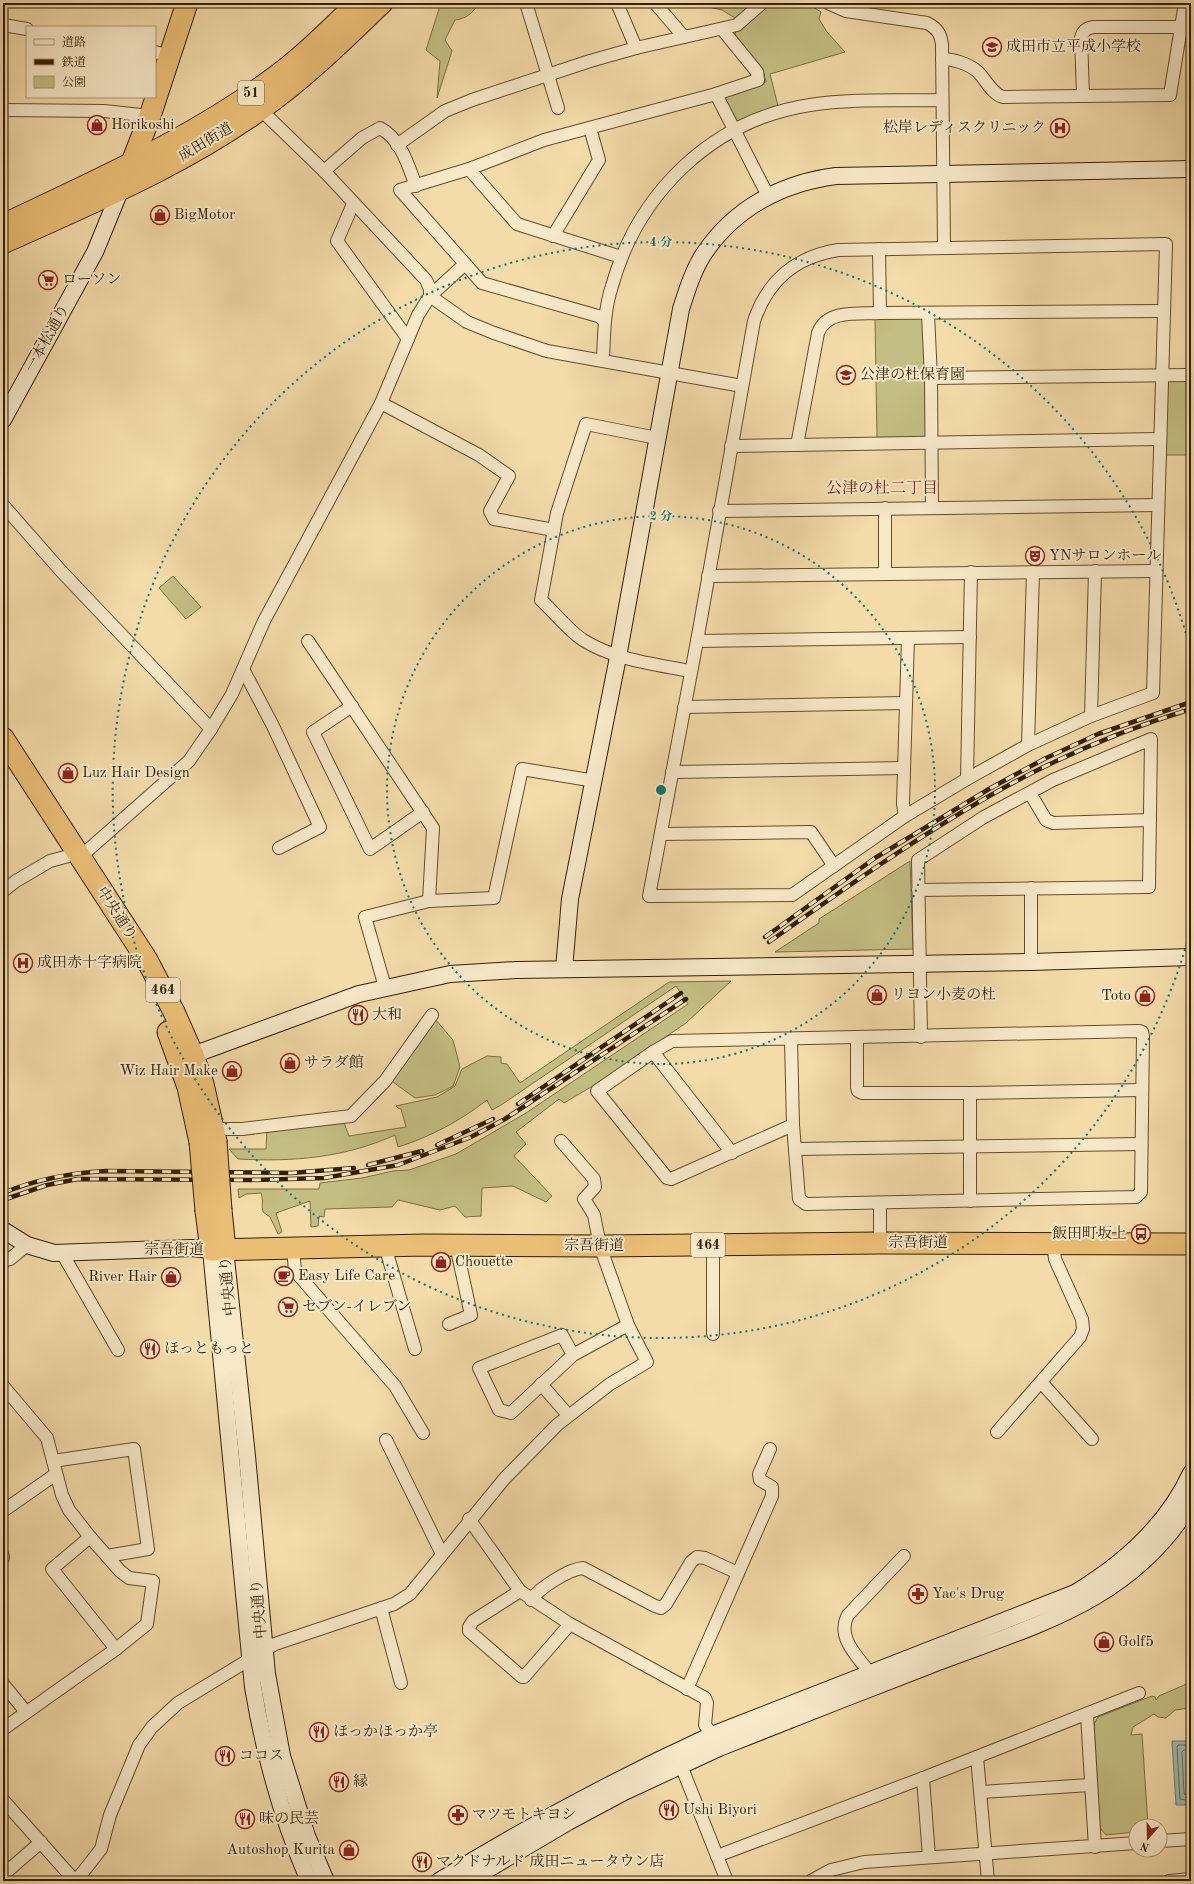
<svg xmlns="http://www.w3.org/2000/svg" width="1194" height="1884" viewBox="0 0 1194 1884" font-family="'Old Standard TT','Noto Serif JP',serif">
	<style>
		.green { fill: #c3be83; stroke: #7b6e42 }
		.water { fill: #9dbaaf; stroke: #737c6a }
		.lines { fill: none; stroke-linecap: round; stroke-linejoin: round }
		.shore { stroke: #686c58; stroke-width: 1 }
		.street-casing { stroke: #634d2c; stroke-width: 14 }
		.secondary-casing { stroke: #331e02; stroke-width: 18 }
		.highway-casing { stroke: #331e02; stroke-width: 23 }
		.street { stroke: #f7e8c8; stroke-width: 12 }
		.secondary { stroke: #f7e8c8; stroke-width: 16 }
		.highway { stroke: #eabe75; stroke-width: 21 }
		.rail-casing { stroke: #331e02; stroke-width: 4.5 }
		.rail { stroke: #f7e8c8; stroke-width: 3; stroke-dasharray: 9; stroke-linecap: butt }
		.highway-bridge-casing { stroke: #331e02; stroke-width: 23; stroke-linecap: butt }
		.highway-bridge { stroke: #eabe75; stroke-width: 21 }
		.ring { fill: none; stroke: #0f766e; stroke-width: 2; stroke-dasharray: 2 4 }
		.labels { text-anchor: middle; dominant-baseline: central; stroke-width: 4; stroke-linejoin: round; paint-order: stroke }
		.shield { fill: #f7e8c8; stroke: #6e5b3d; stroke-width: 1 }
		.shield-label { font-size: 14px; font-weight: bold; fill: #331e02 }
		.poi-label { font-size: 15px; fill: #331e02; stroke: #f7e8c8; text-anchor: start }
		.street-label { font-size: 15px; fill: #331e02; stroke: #f7e8c8 }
		.neighbourhood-label { font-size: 16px; fill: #7a1f14; stroke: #f7e8c8 }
		.centre { fill: #0f766e; stroke: #f7e8c8; stroke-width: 2 }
		.ring-label { font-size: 12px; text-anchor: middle; font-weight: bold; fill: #0f766e; stroke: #f7e8c8; stroke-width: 4; stroke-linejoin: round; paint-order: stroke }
	</style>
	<rect width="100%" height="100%" fill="#f3dbaa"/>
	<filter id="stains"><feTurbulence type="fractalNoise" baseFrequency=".005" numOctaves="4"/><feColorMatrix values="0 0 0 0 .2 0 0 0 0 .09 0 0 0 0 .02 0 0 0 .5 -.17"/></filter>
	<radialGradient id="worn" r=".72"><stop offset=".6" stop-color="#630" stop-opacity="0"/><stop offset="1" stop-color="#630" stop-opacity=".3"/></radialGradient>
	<g class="green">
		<path d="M436,3H479C473,13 466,19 455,20L445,40L452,51L437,98L440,61L426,50L439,9Z"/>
		<path d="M690,3H752L735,18L722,10Z"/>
		<path d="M771,3H807L821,12L819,19L827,32L845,52L770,74L778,106L758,112L739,121L734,119L725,100L727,95L766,82L764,73L735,36L736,30L740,29Z"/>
		<path d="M875,318H921L925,324L927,438L877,439Z"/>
		<path d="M1191,379V455H1164L1166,383L1170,380Z"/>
		<path d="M173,576L201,607L186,619L159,588Z"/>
		<path d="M910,861L913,949L775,952L819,923V919Z"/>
		<path d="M731,981L686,1023L596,1084L564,1103L559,1099L516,1132L526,1144L514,1156L552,1196L546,1202L513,1186L482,1188L481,1216L465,1217L455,1206L440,1210L398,1200L392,1207L325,1209L324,1217L319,1216L318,1226L311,1227L310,1201L276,1213L282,1232L278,1234L270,1217L263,1212C261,1203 264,1203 261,1193L246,1194L239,1198L238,1189H319L320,1183L362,1178L393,1171L409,1170L456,1154L526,1113L688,1004L676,986L501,1105L492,1110L487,1100C460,1121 430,1137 398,1147L395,1135C344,1158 293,1162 238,1159L229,1149H266L267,1129L343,1120L349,1136L406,1127L401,1109L398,1108L396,1106L437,1097L455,1086L462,1069L487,1056L501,1057V1063L507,1064L520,1083L669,982Z"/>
		<path d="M435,1019L453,1040L460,1067L453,1086L435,1095L415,1098L389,1079Z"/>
		<path d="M1191,1682V1708L1175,1710L1166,1718L1158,1717L1154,1714L1133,1727L1131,1735L1142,1734L1148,1826H1136V1832L1106,1835L1100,1828L1094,1724L1098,1717L1152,1696L1155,1697L1156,1700L1159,1696Z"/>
	</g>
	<path class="water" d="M1191,1741V1805H1176L1172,1741Z"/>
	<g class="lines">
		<g class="shore">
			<path d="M1191,1745H1178L1177,1747L1180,1799L1191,1801"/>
			<path d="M1191,1750H1184L1182,1752L1184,1794L1191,1796"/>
		</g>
		<defs>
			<g id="street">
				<path d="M526,3L558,108"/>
				<path d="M617,3L636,48"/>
				<path d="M655,3L684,37"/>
				<path d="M828,3L846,11L927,23C937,28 941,34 942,45L944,247"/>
				<path d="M3,25L27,29"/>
				<path d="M155,52L169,56"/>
				<path d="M942,59C954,59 969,64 978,72C986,80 992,94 1003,97L1170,95L1185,3"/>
				<path d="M716,94L768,196"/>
				<path d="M1083,95L1081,38C1083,30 1087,28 1094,27H1181"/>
				<path d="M3,110L104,111L150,116"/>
				<path d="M261,110L324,171L426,280L430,289V296L467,322L494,333L547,351L742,386"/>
				<path d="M397,145L445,111L472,100L590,61L636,48L737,25L762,3"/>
				<path d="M469,169L517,224L621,257"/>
				<path d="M324,171L362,138L380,128C401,139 408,165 416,186"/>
				<path d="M353,204L337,241L408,339"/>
				<path d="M553,236L599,160L590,128"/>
				<path d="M1166,244L1153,693L1091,716L1028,745L967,779L905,816L792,895L649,896L697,641L754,321C768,280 795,257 838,250Z"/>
				<path d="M879,249L880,313"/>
				<path d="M928,314L931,378L932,508"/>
				<path d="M604,320L598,316L482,283L400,190L469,169L544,140L716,94L758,80L757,72L722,29"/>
				<path d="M603,360C604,335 604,310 612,286C638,193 712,120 810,105C853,98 898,101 942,100"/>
				<path d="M931,378L1191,375"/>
				<path d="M381,403L479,455L509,476L490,511L494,519L554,530"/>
				<path d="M657,438L586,424L557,513L541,600C553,611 570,632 583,640C615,660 654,664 690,671"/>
				<path d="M797,445L818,333C827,309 859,314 880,313L1164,311"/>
				<path d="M731,446L1160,439"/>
				<path d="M3,505L61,571L211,729"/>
				<path d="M885,508V573"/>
				<path d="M719,511L1158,505"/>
				<path d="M708,576L1156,571"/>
				<path d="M308,641L433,828L429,901"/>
				<path d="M697,641L970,637"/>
				<path d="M243,669L273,726L320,827L279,848"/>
				<path d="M352,706L313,732L370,849L423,812"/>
				<path d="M684,707L906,703"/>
				<path d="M1091,716L1095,571"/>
				<path d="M1028,745L1033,572"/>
				<path d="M672,772L904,768"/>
				<path d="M967,779L971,572"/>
				<path d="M1030,793L1046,820L1053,823L1150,820"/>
				<path d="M905,816L903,804L908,638"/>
				<path d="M661,834L811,832L834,866"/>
				<path d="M1031,888V962"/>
				<path d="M918,890L1149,887L1151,739L1053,780L984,817L918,860L921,1037"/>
				<path d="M3,891L16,881L50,861L87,851L189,761L211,729L232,694L264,621L381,403L418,315L430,296L465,264"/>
				<path d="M385,987L365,917L429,901L494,898L522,769L595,781"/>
				<path d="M857,1038V1087L858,1091L862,1093H970L1142,1090"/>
				<path d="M791,1040L793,1125L799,1199L806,1204L1136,1197L1141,1192L1143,1036L1142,1032L1139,1031L672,1041L653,1052L597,1091L667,1178L671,1179L793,1125"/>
				<path d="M653,1052L732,1153"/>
				<path d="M970,1093V1201"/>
				<path d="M214,1129H242L351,1116L385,1081L432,1015"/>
				<path d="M795,1149L1141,1144"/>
				<path d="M880,1243V1203"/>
				<path d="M385,1246L415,1349"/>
				<path d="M293,1247L295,1271L395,1386L423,1433"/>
				<path d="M62,1253L118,1350"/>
				<path d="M3,1261L10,1259L27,1245"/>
				<path d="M449,1324L471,1315L456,1245"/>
				<path d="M713,1334V1245"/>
				<path d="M573,1355L562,1335L479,1368L499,1410L511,1413L573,1355L628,1325"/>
				<path d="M1041,1382L1092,1439"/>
				<path d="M541,1384L568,1415"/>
				<path d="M3,1386L47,1438L62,1495L69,1510L90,1537L52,1569L116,1649"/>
				<path d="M997,1432L1080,1337L1083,1329L1082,1319L1055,1259L1053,1243"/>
				<path d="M386,1440L442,1554"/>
				<path d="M53,1461L134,1449L148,1549L107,1556"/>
				<path d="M3,1511L56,1474"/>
				<path d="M469,1519L520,1591L570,1624L705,1698L707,1703L705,1725L716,1741"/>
				<path d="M3,1556V1558"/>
				<path d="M520,1591L473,1621L469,1627V1631L522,1677H524L570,1624"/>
				<path d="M531,1600C539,1588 569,1569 583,1568L655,1606L661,1608L666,1604L691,1562L697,1557L705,1558L738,1573"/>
				<path d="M381,1608L401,1683"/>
				<path d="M870,1673C857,1656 836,1637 848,1615L904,1556"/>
				<path d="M3,1684L26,1712"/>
				<path d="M687,1689L772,1496V1487L760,1480L759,1474L770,1449"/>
				<path d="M1087,1715L1095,1847"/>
				<path d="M3,1729L116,1649L147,1624L153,1581L129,1578L120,1571L90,1537"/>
				<path d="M977,1757L988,1881"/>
				<path d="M678,1758L727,1881"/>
				<path d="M923,1778L929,1857"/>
				<path d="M981,1792L1090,1785"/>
				<path d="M3,1800L75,1881"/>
				<path d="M1160,1841L1191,1839"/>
				<path d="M717,1856L923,1778L1139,1693"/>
				<path d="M3,1875L41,1842"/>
				<path d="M76,1881L101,1849L110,1815L139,1745L152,1727L178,1703L275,1644L394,1604L410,1594L505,1478L557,1425L610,1384L647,1362L628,1325L600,1246L594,1215L584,1199L595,1187L594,1179L561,1141"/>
				<path d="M811,1881L831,1870L864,1862L1136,1843"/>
				<path d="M1169,1881L1191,1879"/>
			</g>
			<g id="secondary">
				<path d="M3,420L95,252L120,191"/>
				<path d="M564,969L570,899L618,657L681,309C687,290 693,271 703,255C734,208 782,183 836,176L1191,169"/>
				<path d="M193,1055L359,994L450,974L516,970L1031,962L1191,957"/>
				<path d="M3,1230L27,1245L54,1253L192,1248L211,1250L253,1687C264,1753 282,1819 309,1881"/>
				<path d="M225,1249L247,1456L267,1674L282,1756L307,1836L326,1881"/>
				<path d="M439,1881C527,1827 618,1778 712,1735L1075,1593C1123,1564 1167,1525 1191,1473"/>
				<path d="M468,1881L568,1822L624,1792L719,1748C789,1720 858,1693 928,1666C1031,1626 1130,1604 1191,1503"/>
			</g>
			<g id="highway">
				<path d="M129,170L150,116L187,3"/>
				<path d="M3,225C101,178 202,135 288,67C313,47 335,25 357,3"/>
				<path d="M3,243C91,203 182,166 261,109C305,78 343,40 382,3"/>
				<path d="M3,738L147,960L174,1012L193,1055L203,1084L216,1141"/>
				<path d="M168,1032L188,1087L200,1142"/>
				<path d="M221,1210L225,1249"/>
				<path d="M206,1211L211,1250L424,1245L600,1246L880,1243L1191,1244"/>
			</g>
		</defs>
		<use href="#street" class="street-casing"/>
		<use href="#secondary" class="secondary-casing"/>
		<use href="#highway" class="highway-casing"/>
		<use href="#street" class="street"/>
		<use href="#secondary" class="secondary"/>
		<use href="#highway" class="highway"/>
		<defs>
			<g id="rail">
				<path d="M765,937L875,858L989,789L1044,759L1098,734L1191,702"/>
				<path d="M769,942C841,891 914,839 991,795C1054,759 1122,730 1191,709"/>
				<path d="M518,1104L681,993"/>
				<path d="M437,1145L493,1119"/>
				<path d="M368,1165L422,1151"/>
				<path d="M3,1193C37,1179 70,1173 106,1171L291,1173L354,1168"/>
				<path d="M3,1200L47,1185L78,1179L251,1180L324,1178L398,1165L471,1137L505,1119L686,999"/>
			</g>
		</defs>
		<use href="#rail" class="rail-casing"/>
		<use href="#rail" class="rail"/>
		<defs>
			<g id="highway-bridge">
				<path d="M216,1141L221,1210"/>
				<path d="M200,1142L206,1211"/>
			</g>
		</defs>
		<use href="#highway-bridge" class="highway-bridge-casing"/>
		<use href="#highway-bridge" class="highway-bridge"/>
	</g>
	<g class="ring">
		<circle cx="661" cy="790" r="274"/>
		<path d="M1190 932A548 548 0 1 1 1190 648"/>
	</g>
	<defs>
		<symbol id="school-ring" viewBox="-11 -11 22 22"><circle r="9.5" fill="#f7e8c8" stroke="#8f2418" stroke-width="1.5"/><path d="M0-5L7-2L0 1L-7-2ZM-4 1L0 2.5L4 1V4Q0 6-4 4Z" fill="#8f2418"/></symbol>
		<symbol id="shop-ring" viewBox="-11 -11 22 22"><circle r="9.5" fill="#f7e8c8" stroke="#8f2418" stroke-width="1.5"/><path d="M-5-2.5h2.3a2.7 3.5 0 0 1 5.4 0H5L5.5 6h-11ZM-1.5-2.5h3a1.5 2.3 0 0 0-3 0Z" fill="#8f2418"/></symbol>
		<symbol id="hospital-ring" viewBox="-11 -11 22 22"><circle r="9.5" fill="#f7e8c8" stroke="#8f2418" stroke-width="1.5"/><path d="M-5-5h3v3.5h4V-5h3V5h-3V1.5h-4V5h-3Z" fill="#8f2418"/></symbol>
		<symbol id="supermarket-ring" viewBox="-11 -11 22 22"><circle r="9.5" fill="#f7e8c8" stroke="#8f2418" stroke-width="1.5"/><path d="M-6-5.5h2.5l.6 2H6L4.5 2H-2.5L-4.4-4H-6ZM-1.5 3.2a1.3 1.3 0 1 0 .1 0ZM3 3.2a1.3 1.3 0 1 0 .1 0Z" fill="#8f2418"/></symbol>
		<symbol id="theatre-ring" viewBox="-11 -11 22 22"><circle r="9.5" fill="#f7e8c8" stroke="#8f2418" stroke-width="1.5"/><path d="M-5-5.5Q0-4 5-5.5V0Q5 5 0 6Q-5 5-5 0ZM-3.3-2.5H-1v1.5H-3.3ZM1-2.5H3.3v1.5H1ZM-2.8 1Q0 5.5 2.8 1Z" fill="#8f2418"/></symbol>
		<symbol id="restaurant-ring" viewBox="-11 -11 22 22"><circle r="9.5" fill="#f7e8c8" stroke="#8f2418" stroke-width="1.5"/><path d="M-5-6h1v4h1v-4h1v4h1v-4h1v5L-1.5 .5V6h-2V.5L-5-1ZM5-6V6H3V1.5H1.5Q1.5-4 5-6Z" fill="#8f2418"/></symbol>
		<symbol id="bus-ring" viewBox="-11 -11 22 22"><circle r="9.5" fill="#f7e8c8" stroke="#8f2418" stroke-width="1.5"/><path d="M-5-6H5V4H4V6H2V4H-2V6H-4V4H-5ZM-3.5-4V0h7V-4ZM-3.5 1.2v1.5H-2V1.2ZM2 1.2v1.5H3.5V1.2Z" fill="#8f2418"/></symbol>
		<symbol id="cafe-ring" viewBox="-11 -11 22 22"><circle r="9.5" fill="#f7e8c8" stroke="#8f2418" stroke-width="1.5"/><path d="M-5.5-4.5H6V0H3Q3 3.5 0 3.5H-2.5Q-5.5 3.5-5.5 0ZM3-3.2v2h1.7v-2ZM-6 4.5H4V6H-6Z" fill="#8f2418"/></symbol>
		<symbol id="pharmacy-ring" viewBox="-11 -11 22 22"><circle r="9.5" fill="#f7e8c8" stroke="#8f2418" stroke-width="1.5"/><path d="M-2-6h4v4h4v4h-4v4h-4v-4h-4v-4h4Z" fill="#8f2418"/></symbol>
	</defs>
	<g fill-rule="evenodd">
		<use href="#school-ring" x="981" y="36" width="22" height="22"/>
		<use href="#shop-ring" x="86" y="114" width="22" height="22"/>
		<use href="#hospital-ring" x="1049" y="117" width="22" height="22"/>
		<use href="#shop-ring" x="149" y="204" width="22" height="22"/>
		<use href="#supermarket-ring" x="37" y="269" width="22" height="22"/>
		<use href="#school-ring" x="835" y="364" width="22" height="22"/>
		<use href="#theatre-ring" x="1024" y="545" width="22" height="22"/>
		<use href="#shop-ring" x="57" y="762" width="22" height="22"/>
		<use href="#hospital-ring" x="12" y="952" width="22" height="22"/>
		<use href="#shop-ring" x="866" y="984" width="22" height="22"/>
		<use href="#shop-ring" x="1134" y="985" width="22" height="22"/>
		<use href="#restaurant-ring" x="347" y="1004" width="22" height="22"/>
		<use href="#shop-ring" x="279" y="1052" width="22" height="22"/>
		<use href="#shop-ring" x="221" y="1060" width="22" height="22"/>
		<use href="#bus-ring" x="1130" y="1223" width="22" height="22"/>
		<use href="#shop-ring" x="430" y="1251" width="22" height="22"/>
		<use href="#cafe-ring" x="273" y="1265" width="22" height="22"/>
		<use href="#shop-ring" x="160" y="1266" width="22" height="22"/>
		<use href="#supermarket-ring" x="277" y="1296" width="22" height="22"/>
		<use href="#restaurant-ring" x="139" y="1338" width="22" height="22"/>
		<use href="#pharmacy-ring" x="907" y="1583" width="22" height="22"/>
		<use href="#shop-ring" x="1093" y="1631" width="22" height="22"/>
		<use href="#restaurant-ring" x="308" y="1721" width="22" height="22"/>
		<use href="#restaurant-ring" x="214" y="1745" width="22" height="22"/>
		<use href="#restaurant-ring" x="328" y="1771" width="22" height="22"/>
		<use href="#restaurant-ring" x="658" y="1799" width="22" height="22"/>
		<use href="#pharmacy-ring" x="447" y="1804" width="22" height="22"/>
		<use href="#restaurant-ring" x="234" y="1808" width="22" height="22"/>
		<use href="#shop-ring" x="338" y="1839" width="22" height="22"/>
		<use href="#restaurant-ring" x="411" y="1851" width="22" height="22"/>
	</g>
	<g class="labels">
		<g class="shield">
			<rect x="238" y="81" width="26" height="24" rx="3"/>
			<rect x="146" y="978" width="34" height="24" rx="3"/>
			<rect x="691" y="1233" width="34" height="24" rx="3"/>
		</g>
		<g class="shield-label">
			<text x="251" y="93">51</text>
			<text x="163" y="990">464</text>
			<text x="708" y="1245">464</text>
		</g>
		<g class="poi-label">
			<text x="1006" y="47">成田市立平成小学校</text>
			<text x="111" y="125">Horikoshi</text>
			<text x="1046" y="128" text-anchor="end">松岸レディスクリニック</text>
			<text x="174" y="215">BigMotor</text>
			<text x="62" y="280">ローソン</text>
			<text x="860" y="375">公津の杜保育園</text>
			<text x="1049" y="556">YNサロンホール</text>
			<text x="82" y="773">Luz Hair Design</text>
			<text x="37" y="963">成田赤十字病院</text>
			<text x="891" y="995">リヨン小麦の杜</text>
			<text x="1131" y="996" text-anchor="end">Toto</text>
			<text x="372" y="1015">大和</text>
			<text x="304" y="1063">サラダ館</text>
			<text x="218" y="1071" text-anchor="end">Wiz Hair Make</text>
			<text x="1127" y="1234" text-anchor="end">飯田町坂上</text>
			<text x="455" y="1262">Chouette</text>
			<text x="298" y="1276">Easy Life Care</text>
			<text x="157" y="1277" text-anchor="end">River Hair</text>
			<text x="302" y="1307">セブン-イレブン</text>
			<text x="164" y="1349">ほっともっと</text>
			<text x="932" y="1594">Yac's Drug</text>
			<text x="1118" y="1642">Golf5</text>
			<text x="333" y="1732">ほっかほっか亭</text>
			<text x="239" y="1756">ココス</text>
			<text x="353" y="1782">縁</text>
			<text x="683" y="1810">Ushi Biyori</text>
			<text x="472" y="1815">マツモトキヨシ</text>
			<text x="259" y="1819">味の民芸</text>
			<text x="335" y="1850" text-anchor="end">Autoshop Kurita</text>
			<text x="436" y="1862">マクドナルド 成田ニュータウン店</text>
		</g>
		<g class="street-label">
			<text transform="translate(206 143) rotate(-31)">成田街道</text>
			<text transform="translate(48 339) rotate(-61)">一本松通り</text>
			<text transform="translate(116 914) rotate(57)">中央通り</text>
			<text x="918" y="1243">宗吾街道</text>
			<text x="594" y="1246">宗吾街道</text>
			<text x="174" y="1250">宗吾街道</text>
			<text transform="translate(229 1286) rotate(-96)">中央通り</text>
			<text transform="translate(260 1609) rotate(-95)">中央通り</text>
		</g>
		<g class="neighbourhood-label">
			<text x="882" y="489">公津の杜二丁目</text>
		</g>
	</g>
	<circle cx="661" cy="790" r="6" class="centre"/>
	<g class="ring-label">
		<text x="661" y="246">4 分</text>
		<text x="661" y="520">2 分</text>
	</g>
	<rect width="1194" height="1884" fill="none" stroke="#f3dbaa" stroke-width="16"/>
	<rect x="4" y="4" width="1186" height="1876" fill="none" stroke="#331e02" stroke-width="2"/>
	<rect x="8" y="8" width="1178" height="1868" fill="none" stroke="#331e02"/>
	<rect x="26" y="26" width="130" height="72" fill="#f7e8c8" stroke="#a99779"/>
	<rect x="34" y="39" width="20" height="6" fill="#f7e8c8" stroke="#a99779"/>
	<text x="62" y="46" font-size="12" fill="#331e02">道路</text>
	<rect x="34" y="59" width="20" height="6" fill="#331e02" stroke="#a99779"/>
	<text x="62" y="66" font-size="12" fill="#331e02">鉄道</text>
	<rect x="34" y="76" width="20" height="12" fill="#c3be83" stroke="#a99779"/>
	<text x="62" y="86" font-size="12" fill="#331e02">公園</text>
	<g transform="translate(1148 1838) rotate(200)"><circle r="19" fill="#f7e8c8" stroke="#a99779"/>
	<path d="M0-3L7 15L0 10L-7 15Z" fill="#8f2418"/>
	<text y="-6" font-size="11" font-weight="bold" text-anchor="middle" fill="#331e02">N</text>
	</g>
	<rect width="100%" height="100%" filter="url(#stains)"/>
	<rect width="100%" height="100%" fill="url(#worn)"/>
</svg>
